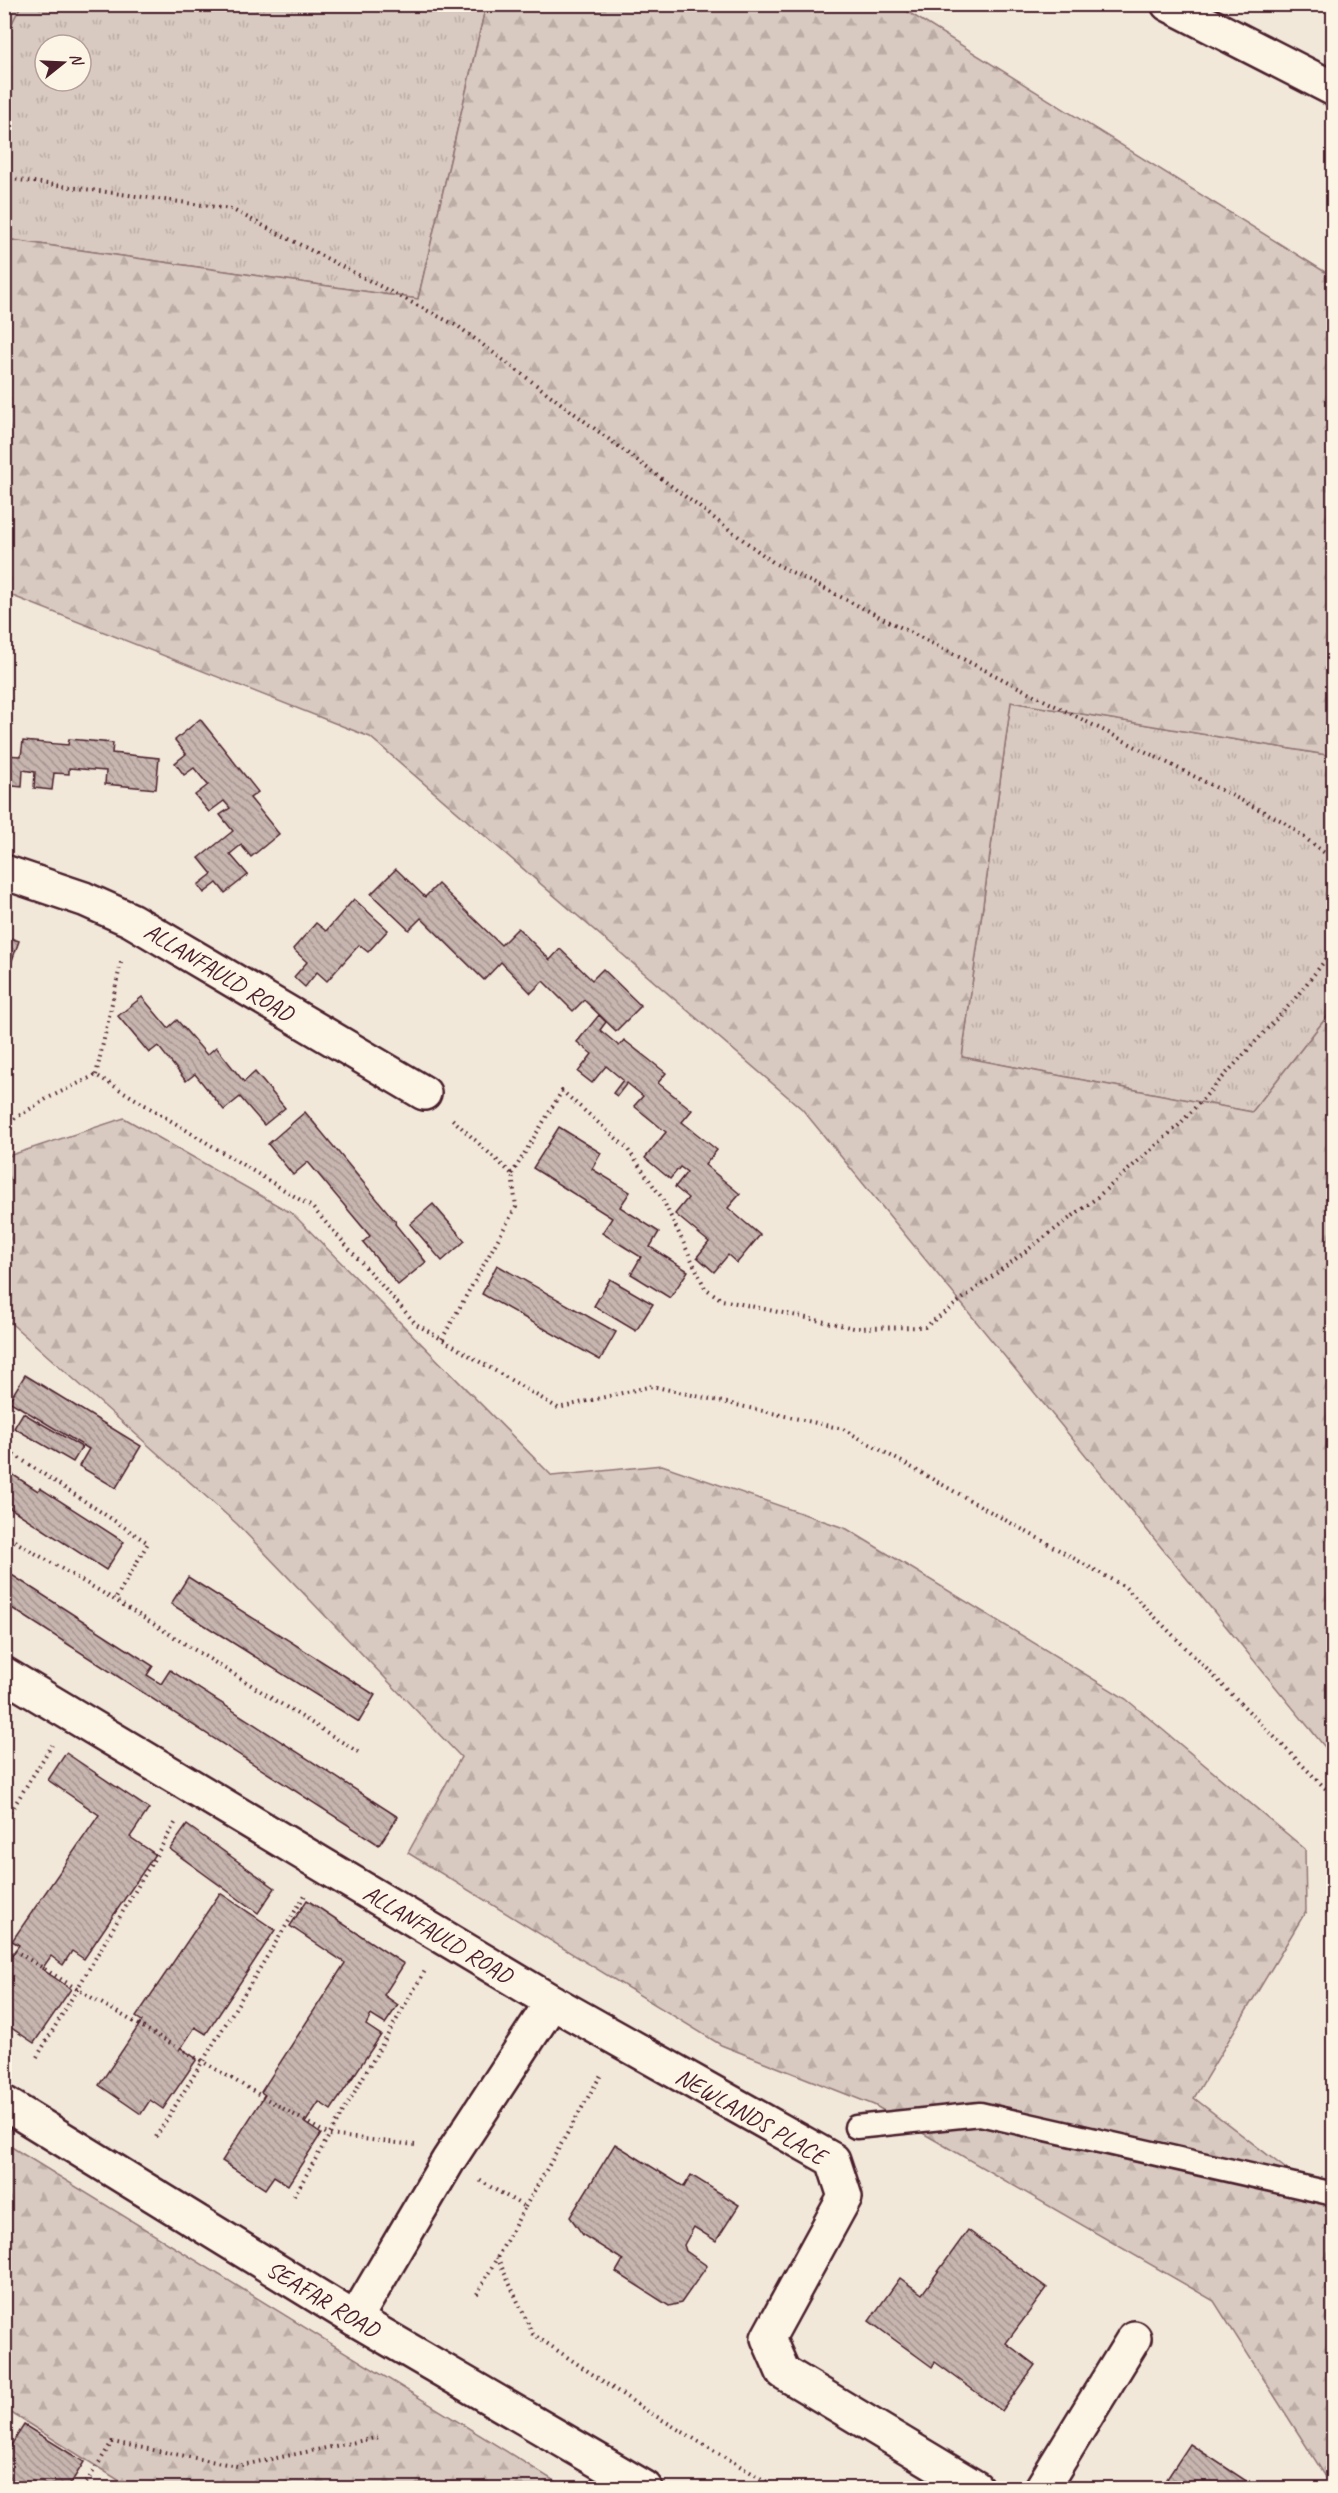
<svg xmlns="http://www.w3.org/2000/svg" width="1338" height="2493" viewBox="0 0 1338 2493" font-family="Caveat,sans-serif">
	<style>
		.grass { fill: url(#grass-tufts); stroke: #917476; stroke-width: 1.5; fill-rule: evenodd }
		.forest { fill: url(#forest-firs); stroke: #917476; stroke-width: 1.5 }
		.building { fill: url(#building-back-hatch); stroke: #4a1f2b; stroke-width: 1.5 }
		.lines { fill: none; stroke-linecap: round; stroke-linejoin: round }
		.lane-casing { stroke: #4a1f2b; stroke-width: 27 }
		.street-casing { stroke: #4a1f2b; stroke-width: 38 }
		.secondary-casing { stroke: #4a1f2b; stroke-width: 38 }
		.path { stroke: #4a1f2b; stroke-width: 4; stroke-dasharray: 1.5 4.5; stroke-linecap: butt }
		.lane { stroke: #fcf5e5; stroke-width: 22 }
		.street { stroke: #fcf5e5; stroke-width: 33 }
		.secondary { stroke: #fcf5e5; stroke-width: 33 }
		.labels { text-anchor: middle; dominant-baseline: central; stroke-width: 4.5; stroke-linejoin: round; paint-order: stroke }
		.street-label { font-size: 24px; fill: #4a1f2b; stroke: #fcf5e5 }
	</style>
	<defs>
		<pattern id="grass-tufts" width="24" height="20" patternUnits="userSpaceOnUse" patternTransform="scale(1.5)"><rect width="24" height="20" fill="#d8cac0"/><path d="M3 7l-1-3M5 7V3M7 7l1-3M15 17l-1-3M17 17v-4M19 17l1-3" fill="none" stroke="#bbada5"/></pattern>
		<pattern id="forest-firs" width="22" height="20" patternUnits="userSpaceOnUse" patternTransform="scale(1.5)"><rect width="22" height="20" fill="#d8cac0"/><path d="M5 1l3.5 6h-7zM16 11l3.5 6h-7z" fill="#bbada5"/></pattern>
		<pattern id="building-back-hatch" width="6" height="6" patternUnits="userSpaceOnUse" patternTransform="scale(1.5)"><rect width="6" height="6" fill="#c7b6af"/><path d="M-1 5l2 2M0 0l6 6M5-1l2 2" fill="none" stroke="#a4938f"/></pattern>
	</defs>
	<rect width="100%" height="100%" fill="#f1e8da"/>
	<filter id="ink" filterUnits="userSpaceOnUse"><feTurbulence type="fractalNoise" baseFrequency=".0167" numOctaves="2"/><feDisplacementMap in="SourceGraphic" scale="12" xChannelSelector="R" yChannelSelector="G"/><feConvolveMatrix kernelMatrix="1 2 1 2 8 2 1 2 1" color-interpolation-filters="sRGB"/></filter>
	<g filter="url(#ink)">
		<g class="grass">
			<path d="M21,5H486L418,299L5,239V37ZM45,45H81V81H45Z"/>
			<path d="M1011,702L1333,756V1009L1252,1112L962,1057Z"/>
		</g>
		<g class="forest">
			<path d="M5,4L21,5L5,37L4,5Z"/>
			<path d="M486,5H897L1333,277V756L1011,702L962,1057L1252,1112L1333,1009V1757L802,1109L370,737L5,593V239L418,299Z"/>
			<path d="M124,1118L293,1214L552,1476L662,1465L847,1529L1126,1699L1305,1849L1306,1911L1194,2098L1333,2205V2488L1214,2301L874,2105L721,2045L408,1853L461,1757L237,1524L5,1318V1157Z"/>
			<path d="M4,2143H5L566,2488H131L5,2409Z"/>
		</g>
		<g class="building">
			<path d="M200,719L258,792L250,798L279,834L251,857L241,845L230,854L248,875L225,893L217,883L204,893L198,885L212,874L199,858L233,831L220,815L230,808L224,801L209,812L195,795L208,785L194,768L184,775L175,763L186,754L175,740Z"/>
			<path d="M69,739L113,743L112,753L159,758L156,789L105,784L106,771L69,768V774L54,773L52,790L34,788L35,772L23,770L22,787L4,785V755L21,756L23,741L68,745Z"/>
			<path d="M396,869L425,897L438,884L501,945L518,928L550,960L560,949L592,980L603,969L641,1006L616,1031L584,1000L573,1011L543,981L531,993L501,962L484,980L421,918L409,930L371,894Z"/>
			<path d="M354,899L388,930L368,952L359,945L327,981L317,972L305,987L294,977L307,962L293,949L316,923L326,931Z"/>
			<path d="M4,936L19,941L4,983Z"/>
			<path d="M142,997L168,1028L177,1020L207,1055L216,1047L244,1082L255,1072L285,1108L264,1125L240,1097L224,1110L195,1074L186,1081L158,1046L149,1053L118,1016Z"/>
			<path d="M599,1015L606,1022L600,1030L619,1046L624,1040L666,1073L658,1083L692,1110L682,1122L717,1150L705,1165L740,1194L728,1208L760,1235L737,1263L728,1255L714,1272L697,1257L709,1242L675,1214L688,1198L675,1187L687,1172L680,1167L670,1179L645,1158L666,1132L634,1106L643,1096L627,1083L617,1096L613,1093L623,1080L606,1066L592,1083L578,1072L592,1054L577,1042Z"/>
			<path d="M305,1112L396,1222L395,1224L426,1262L398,1285L363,1242L370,1236L308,1162L293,1175L268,1144Z"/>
			<path d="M559,1127L601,1153L592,1169L630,1192L620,1207L659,1232L650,1247L688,1271L670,1298L631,1274L641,1257L602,1233L612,1218L533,1168Z"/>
			<path d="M433,1204L465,1241L442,1261L410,1224Z"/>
			<path d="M497,1265L616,1332L600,1360L482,1294Z"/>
			<path d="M610,1279L653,1304L636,1331L594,1306Z"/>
			<path d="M25,1375L141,1446L116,1488L79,1466L89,1449L9,1401Z"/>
			<path d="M23,1413L82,1447L73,1462L14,1428Z"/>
			<path d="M4,1469L38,1491L40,1488L124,1542L106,1570L4,1504Z"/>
			<path d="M4,1570L153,1666L147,1675L161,1684L170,1670L398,1817L379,1845L4,1603Z"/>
			<path d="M188,1577L375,1695L359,1722L171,1604Z"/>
			<path d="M66,1753L149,1809L130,1837L155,1854L84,1959L72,1951L63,1965L51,1956L42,1969L71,1989L34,2043L4,2023V1967L19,1945L12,1941L99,1815L48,1780Z"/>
			<path d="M187,1825L275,1888L258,1913L170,1849Z"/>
			<path d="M220,1893L275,1930L206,2034L195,2027L181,2048L197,2059L163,2109L150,2100L141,2114L99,2085L142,2021L136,2017Z"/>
			<path d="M307,1900L404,1964L384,1995L398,2005L385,2024L371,2015L366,2025L381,2035L331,2110L319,2102L305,2123L321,2134L288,2185L274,2176L265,2189L222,2161L265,2095L261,2092L345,1963L290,1926Z"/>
			<path d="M615,2144L684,2187L691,2175L739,2205L716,2241L694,2227L684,2245L686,2251L707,2266L681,2303L669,2306L616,2272L623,2260L583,2235L570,2217Z"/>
			<path d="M968,2230L1047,2288L1006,2343L1035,2365L1002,2411L935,2362L932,2367L869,2321L900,2278L922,2294Z"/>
			<path d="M24,2425L84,2462L68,2488H4V2456Z"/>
			<path d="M1190,2444L1257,2488H1161Z"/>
		</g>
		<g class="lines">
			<defs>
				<path id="lane" d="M856,2127L980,2114L1334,2194"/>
				<g id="street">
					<path d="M1168,4L1334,89"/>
					<path d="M4,872L84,899L131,920L424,1093"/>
					<path d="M4,1674L552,2002L448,2161L355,2319"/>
					<path d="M552,2002L833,2160L845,2197L768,2338L783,2372L976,2488"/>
					<path d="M1042,2488L1134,2338"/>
				</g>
				<path id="secondary" d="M4,2103L355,2319L645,2488"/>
			</defs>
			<use href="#lane" class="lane-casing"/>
			<use href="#street" class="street-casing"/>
			<use href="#secondary" class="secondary-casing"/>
			<g class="path">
				<path d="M4,178L231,209L459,327L774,563L1284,822L1334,860"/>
				<path d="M96,1075L122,958"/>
				<path d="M4,1125L48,1098L96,1075L312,1207L416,1324L558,1408L652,1386L843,1429L1125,1587L1334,1797"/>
				<path d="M512,1174L562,1091L626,1147L662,1198L705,1288L722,1300L854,1328L925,1327L1094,1200L1178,1126L1293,1001L1334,949"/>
				<path d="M442,1339L516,1207L512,1174L451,1118"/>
				<path d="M4,1448L148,1543L115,1600"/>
				<path d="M4,1535L115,1600L358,1752"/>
				<path d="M4,1822L52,1745"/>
				<path d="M4,1944L77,1989L329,2135L415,2145"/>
				<path d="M37,2057L177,1820"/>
				<path d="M156,2137L305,1895"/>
				<path d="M294,2196L426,1969"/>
				<path d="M525,2207L602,2073"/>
				<path d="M497,2257L533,2334L644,2409L777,2488"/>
				<path d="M477,2294L525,2207L479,2180"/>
				<path d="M83,2488L112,2442L237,2466L380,2437"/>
			</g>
			<use href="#lane" class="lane"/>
			<use href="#street" class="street"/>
			<use href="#secondary" class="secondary"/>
		</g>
	</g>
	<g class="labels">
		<g class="street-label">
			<text transform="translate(219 972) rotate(31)">ALLANFAULD ROAD</text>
			<text transform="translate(438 1934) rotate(31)">ALLANFAULD ROAD</text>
			<text transform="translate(751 2116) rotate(30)">NEWLANDS PLACE</text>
			<text transform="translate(323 2299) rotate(31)">SEAFAR ROAD</text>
		</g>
	</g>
	<rect width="1338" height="2493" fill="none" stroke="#fcf5e5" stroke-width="24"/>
	<rect x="12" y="12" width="1314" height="2469" fill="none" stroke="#4a1f2b" stroke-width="2" filter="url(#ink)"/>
	<g transform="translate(63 63) rotate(72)"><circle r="28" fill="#fcf5e5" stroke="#b59f9b" stroke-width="1.5"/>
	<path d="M0-4.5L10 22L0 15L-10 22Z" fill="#4a1f2b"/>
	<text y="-9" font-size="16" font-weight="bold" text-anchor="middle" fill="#4a1f2b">N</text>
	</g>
</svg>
